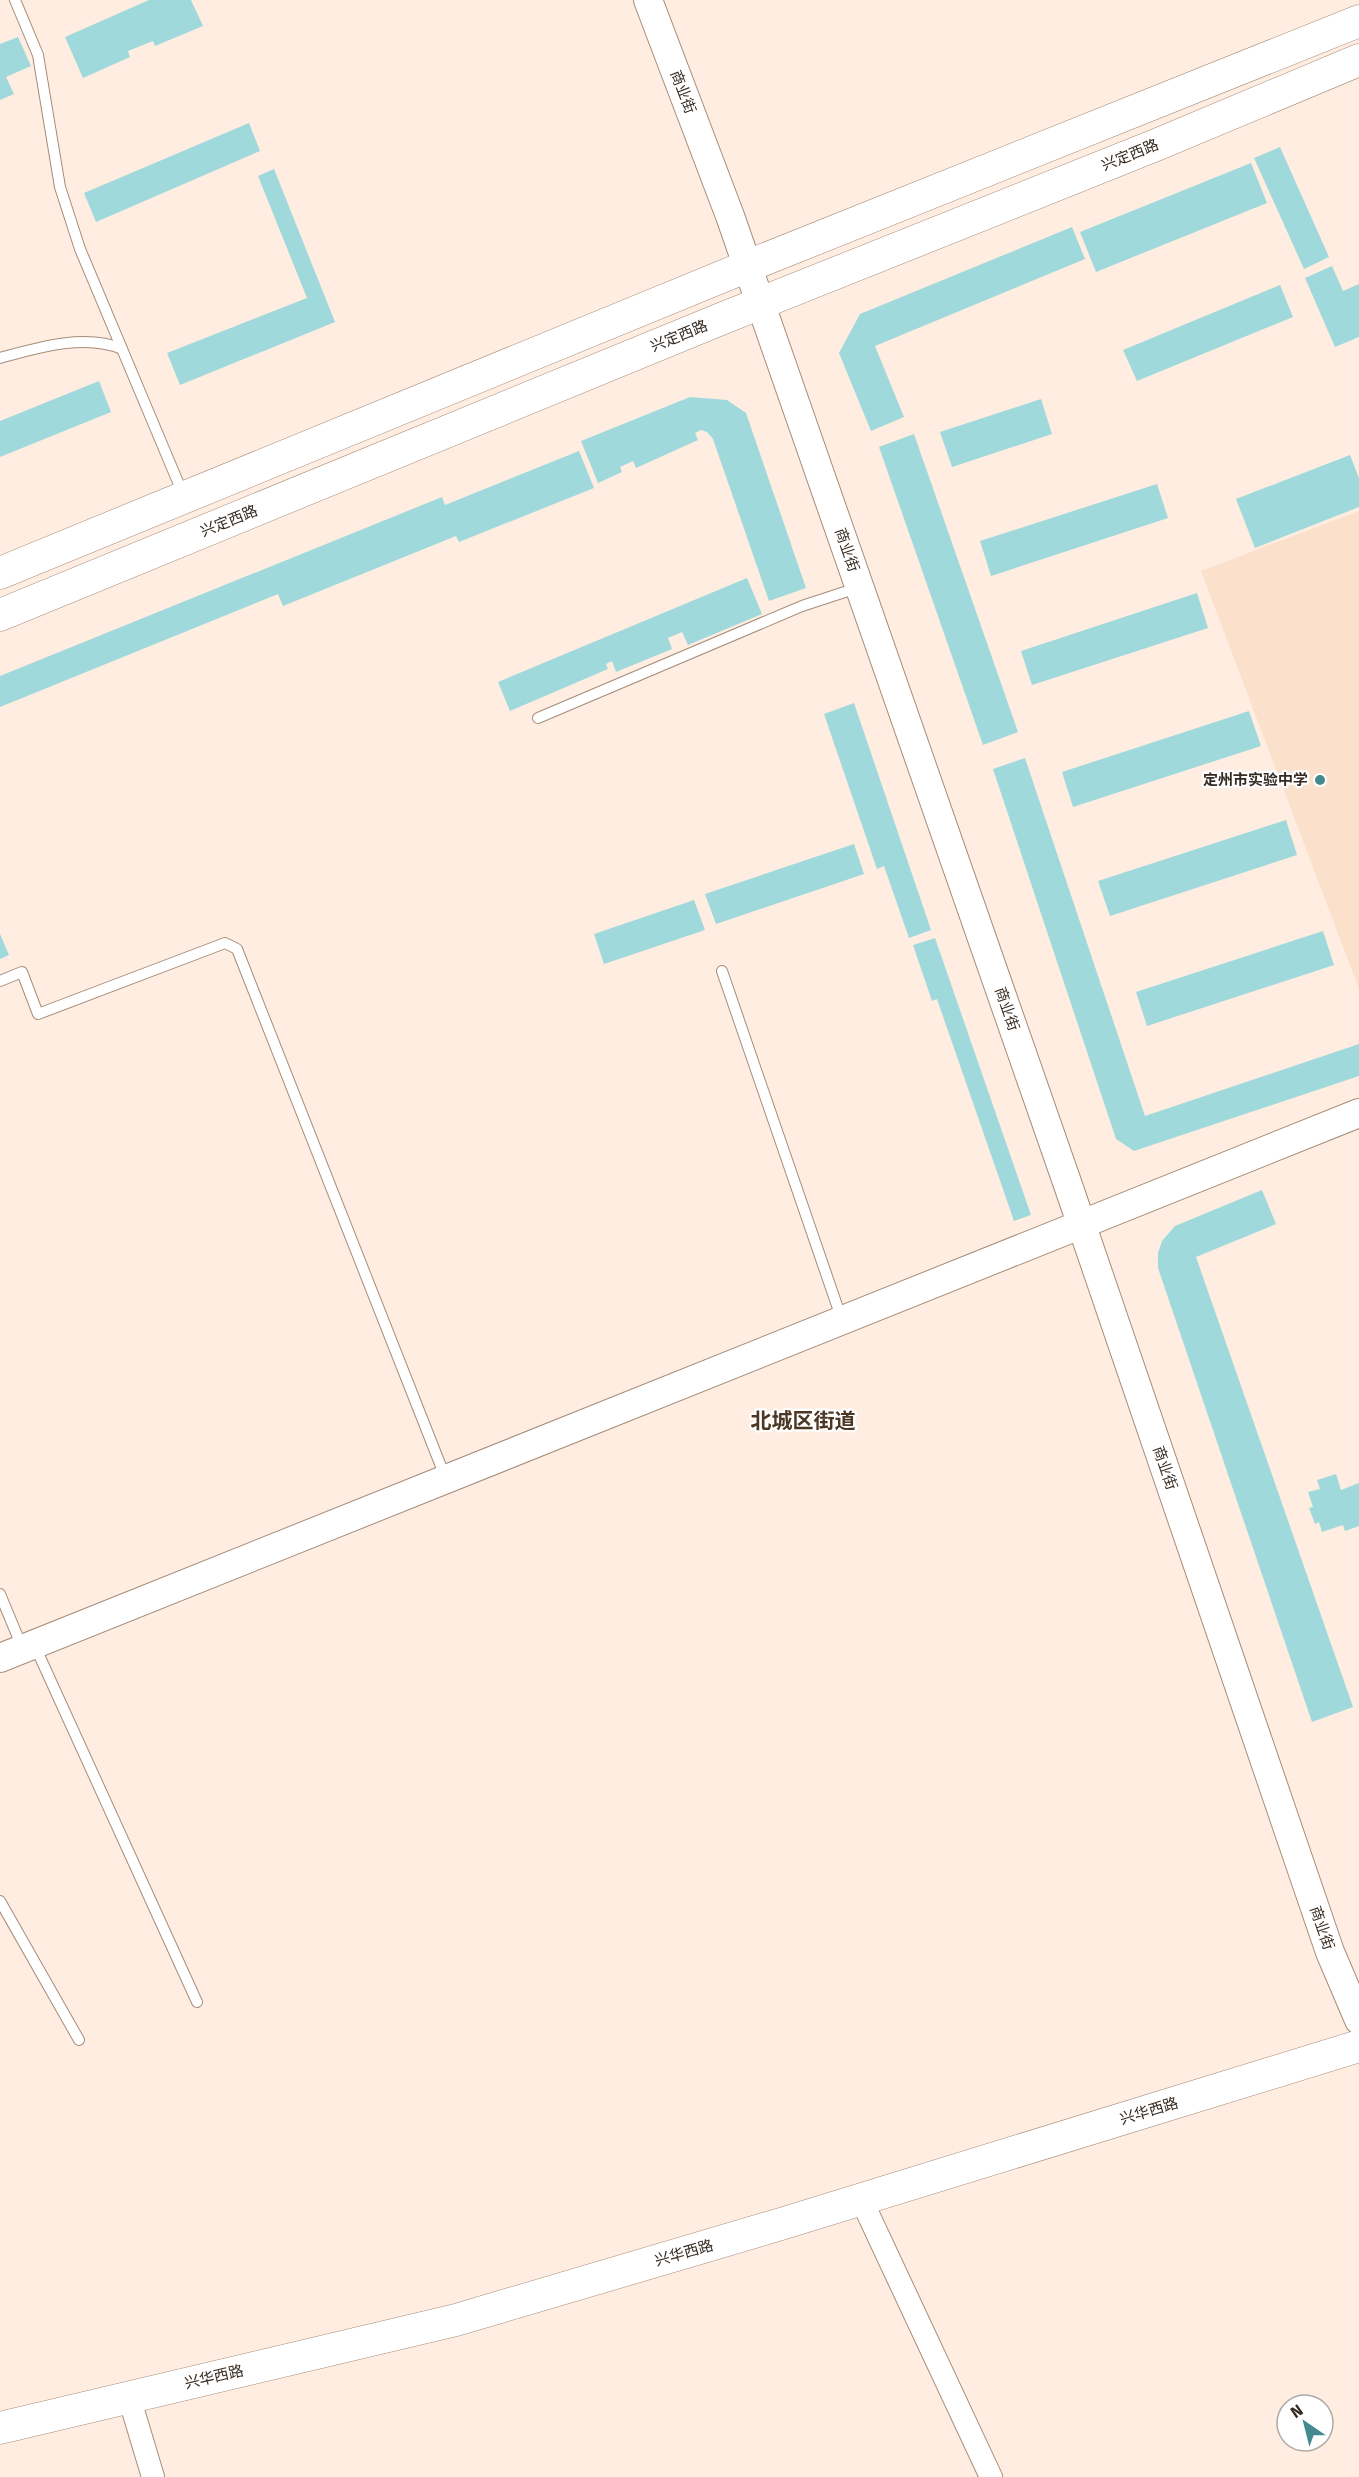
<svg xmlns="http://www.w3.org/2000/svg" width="1359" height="2477" viewBox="0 0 1359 2477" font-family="'Fira Sans','Noto Sans SC',sans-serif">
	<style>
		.built { fill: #fbe0cb }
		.building { fill: #a0d9dc }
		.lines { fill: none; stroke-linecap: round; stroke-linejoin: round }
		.service-casing { stroke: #a68d79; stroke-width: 12 }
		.minor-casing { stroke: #a68d79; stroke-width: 24 }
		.tertiary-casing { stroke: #a68d79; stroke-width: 30 }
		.secondary-casing { stroke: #a68d79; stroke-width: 33 }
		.service { stroke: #fff; stroke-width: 10 }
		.minor { stroke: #fff; stroke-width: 22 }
		.tertiary { stroke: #fff; stroke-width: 28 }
		.secondary { stroke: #fff; stroke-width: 32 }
		.poi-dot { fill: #428a8e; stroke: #fff; stroke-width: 2 }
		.labels { text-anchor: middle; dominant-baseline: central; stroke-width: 4.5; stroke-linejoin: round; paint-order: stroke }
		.street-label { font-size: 15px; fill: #352b22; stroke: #fff }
		.poi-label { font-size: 15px; font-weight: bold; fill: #352b22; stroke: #fff; text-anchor: end }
		.district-label { font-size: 21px; font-weight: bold; fill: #4c3725; stroke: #fff }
	</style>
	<rect width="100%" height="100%" fill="#feede0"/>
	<path class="built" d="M1359,511V989L1201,571Z"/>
	<g class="building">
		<path d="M149,0H191L203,26L155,46L153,41L128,51L130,57L83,78L65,37Z"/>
		<path d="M18,37L31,66L6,77L14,94L0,100V44Z"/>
		<path d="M249,123L260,151L96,222L84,193Z"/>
		<path d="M1280,147L1329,257L1304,269L1254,158Z"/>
		<path d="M1251,163L1267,203L1096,272L1080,232Z"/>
		<path d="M274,169L335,322L180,385L167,353L307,298L258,176Z"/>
		<path d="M1072,227L1085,259L875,346L904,417L871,431L839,353L860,314Z"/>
		<path d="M1332,266L1343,291L1359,284V337L1335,347L1305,278Z"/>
		<path d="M1280,285L1293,317L1137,381L1123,350Z"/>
		<path d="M99,381L111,412L0,457V421Z"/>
		<path d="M690,397L727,400L746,413L806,588L769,601L713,439L707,432L701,430L695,433L698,440L636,468L633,461L620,467L622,472L598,483L581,441Z"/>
		<path d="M1041,399L1052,434L952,467L940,432Z"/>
		<path d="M914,434L1018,732L983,745L879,447Z"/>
		<path d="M579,451L594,488L459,542L456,536L283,606L278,594L0,707V676L442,497L445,505Z"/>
		<path d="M1350,455L1359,478V507L1255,548L1236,499Z"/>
		<path d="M1157,484L1168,518L991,576L980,541Z"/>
		<path d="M747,578L762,614L688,645L682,632L668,638L672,649L616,672L612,661L606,664L608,669L510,711L498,682Z"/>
		<path d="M1197,593L1208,628L1032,685L1021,651Z"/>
		<path d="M854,703L931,930L909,938L884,866L877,869L824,714Z"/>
		<path d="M1249,711L1261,746L1073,807L1062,772Z"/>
		<path d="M1025,758L1145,1116L1359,1044V1076L1134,1151L1116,1139L993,769Z"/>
		<path d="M1286,820L1297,855L1110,916L1098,881Z"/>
		<path d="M854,844L864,874L716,924L705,894Z"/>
		<path d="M694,900L705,930L604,964L594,934Z"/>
		<path d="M1323,931L1334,965L1147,1026L1136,992Z"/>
		<path d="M0,934L9,955L0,959Z"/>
		<path d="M935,938L1031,1215L1014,1221L937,999L932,1001L913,945Z"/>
		<path d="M1262,1190L1276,1224L1196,1257L1353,1707L1312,1722L1158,1268V1253L1162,1241L1175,1226Z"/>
		<path d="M1336,1474L1341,1490L1359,1483V1526L1345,1531L1343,1525L1322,1532L1319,1522L1315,1524L1309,1508L1313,1507L1308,1492L1320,1489L1317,1480Z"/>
	</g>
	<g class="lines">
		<defs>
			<g id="service">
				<path d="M15,0L38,55L60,187L80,249L183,494"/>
				<path d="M0,358C36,348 85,333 122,349"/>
				<path d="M538,718L802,606L860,587"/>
				<path d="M722,971L842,1320"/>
				<path d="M0,981L22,972L38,1014L225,943L237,949L446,1479"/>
				<path d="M0,1594L22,1647"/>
				<path d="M34,1644L197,2002"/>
				<path d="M0,1901L79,2040"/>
			</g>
			<g id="minor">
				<path d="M861,2199L991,2477"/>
				<path d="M129,2397L153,2477"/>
			</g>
			<g id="tertiary">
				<path d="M648,0L730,216L1068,1185L1330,1952L1359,2020"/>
				<path d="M0,1658L1359,1113"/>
			</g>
			<g id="secondary">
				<path d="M0,573L748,266L1359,21"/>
				<path d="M0,615L716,321L1156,145L1359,60"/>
				<path d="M0,2428L456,2320L781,2224L1359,2046"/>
			</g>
		</defs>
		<use href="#service" class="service-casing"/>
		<use href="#minor" class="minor-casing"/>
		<use href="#tertiary" class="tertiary-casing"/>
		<use href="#secondary" class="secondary-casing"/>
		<use href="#service" class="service"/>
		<use href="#minor" class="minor"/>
		<use href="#tertiary" class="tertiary"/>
		<use href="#secondary" class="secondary"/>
	</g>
	<circle class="poi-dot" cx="1320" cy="780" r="6"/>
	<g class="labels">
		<g class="street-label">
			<text transform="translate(683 92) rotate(69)">商业街</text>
			<text transform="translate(1130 155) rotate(-22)">兴定西路</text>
			<text transform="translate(679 336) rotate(-22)">兴定西路</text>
			<text transform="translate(229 521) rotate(-22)">兴定西路</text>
			<text transform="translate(847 550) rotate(71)">商业街</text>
			<text transform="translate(1007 1009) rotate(71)">商业街</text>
			<text transform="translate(1165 1468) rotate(71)">商业街</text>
			<text transform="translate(1322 1928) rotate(71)">商业街</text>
			<text transform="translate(1149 2111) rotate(-17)">兴华西路</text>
			<text transform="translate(684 2253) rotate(-16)">兴华西路</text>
			<text transform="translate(214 2377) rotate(-13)">兴华西路</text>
		</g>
		<g class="poi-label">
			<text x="1308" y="780">定州市实验中学</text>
		</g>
		<g class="district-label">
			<text x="803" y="1421">北城区街道</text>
		</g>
	</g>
	<g transform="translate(1305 2423) rotate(325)"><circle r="28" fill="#ffffff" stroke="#aeaaa7" stroke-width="1.5"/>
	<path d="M0-4.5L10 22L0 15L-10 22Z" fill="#428a8e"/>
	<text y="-9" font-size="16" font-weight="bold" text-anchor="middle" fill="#352b22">N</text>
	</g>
</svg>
